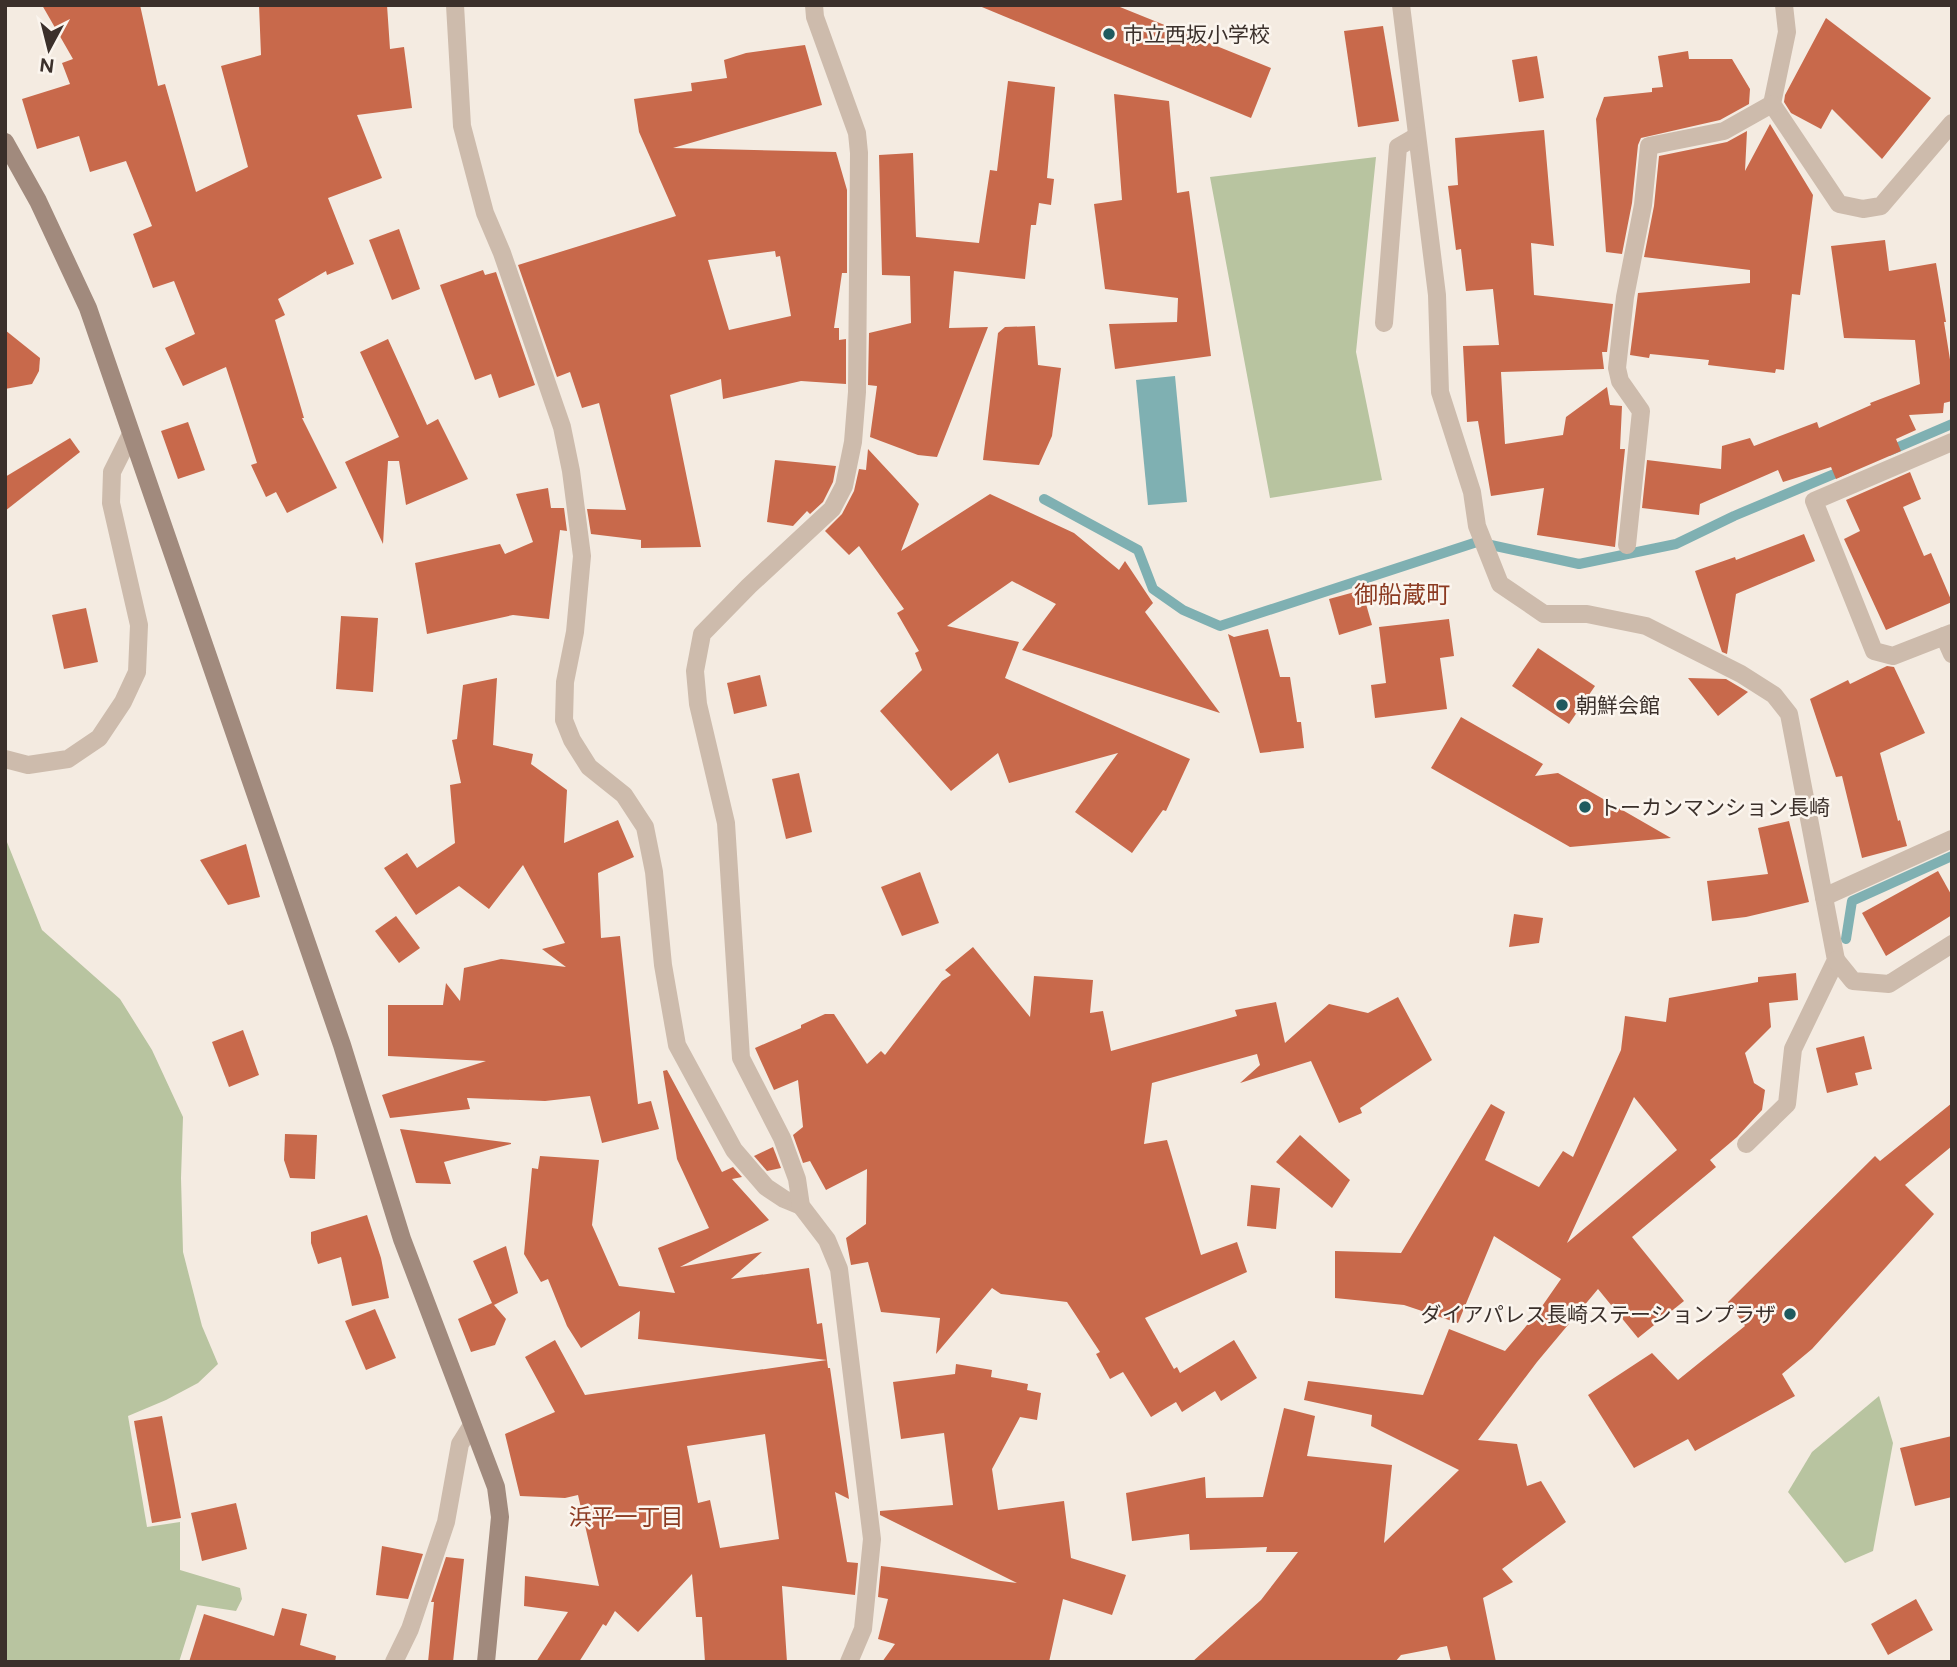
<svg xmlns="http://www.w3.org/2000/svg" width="1957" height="1667" viewBox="0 0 1957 1667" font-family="Figtree,'Noto Sans JP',sans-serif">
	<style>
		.green { fill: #b8c4a0 }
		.water { fill: #7fb0b2 }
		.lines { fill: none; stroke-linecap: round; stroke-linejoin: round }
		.stream { stroke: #7fb0b2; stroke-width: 10 }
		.building { fill: #c8694b; fill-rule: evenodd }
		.street { stroke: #cdbbac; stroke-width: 18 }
		.secondary { stroke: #a18a7d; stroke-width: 18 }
		.poi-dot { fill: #1f5a5e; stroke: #fbf5ee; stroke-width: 2.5 }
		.labels { text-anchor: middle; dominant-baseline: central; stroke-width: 5; stroke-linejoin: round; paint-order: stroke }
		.poi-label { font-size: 21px; fill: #3b302b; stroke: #fbf5ee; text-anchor: start }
		.neighbourhood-label { font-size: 23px; fill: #8c3b22; stroke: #fbf5ee }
		.quarter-label { font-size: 24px; fill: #8c3b22; stroke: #fbf5ee }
	</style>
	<rect width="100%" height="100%" fill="#f4ebe1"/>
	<g class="green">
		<path d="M1376,157L1356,352L1382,480L1270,498L1210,177Z"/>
		<path d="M5,837L42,930L120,999L152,1050L183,1117L181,1178L183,1252L202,1326L218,1364L198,1383L166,1400L128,1416L147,1527L180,1522V1570L240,1588L242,1599L236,1611L197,1605L179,1662H5Z"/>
		<path d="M1879,1396L1893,1443L1873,1551L1845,1563L1788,1492L1812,1452Z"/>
	</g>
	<path class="water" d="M1175,376L1187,502L1148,505L1136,380Z"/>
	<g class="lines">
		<g class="stream">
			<path d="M1889,451L1952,424"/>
			<path d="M1044,499L1138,550L1153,589L1183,610L1220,626L1477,542L1579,564L1676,544L1734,516L1846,469"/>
			<path d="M1846,939L1852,901L1952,856"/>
		</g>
	</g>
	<g class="building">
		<path d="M42,5H140L158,86L165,84L196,192L248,167L221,66L261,55L259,5H387L390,49L404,47L412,108L357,115L382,178L328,198L354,264L327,275L326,271L278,299L285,315L275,320L304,418H302L337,488L287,513L276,492L266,497L251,465L257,463L226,367L183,386L165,348L195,334L174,281L153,288L133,234L152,226L126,161L90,172L79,136L37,149L22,99L70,84L62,63L73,59Z"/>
		<path d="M977,5H1115L1271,68L1251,118Z"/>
		<path d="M1826,18L1931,98L1882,159L1832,109L1821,129L1791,113L1784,102L1785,95Z"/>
		<path d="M1383,26L1399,121L1358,127L1344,31Z"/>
		<path d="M805,45L822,105L673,148L836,152L847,190V273H842L834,328H839V340L846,339V384L801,381L723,399L721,379L670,395L701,547L641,548V540L591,534L587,509L626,510L599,403L582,408L570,372L557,377L518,265L676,216L639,132L634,99L692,91L691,83L727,78L724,60L746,53ZM775,251L776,257L780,256L791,316L729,330L708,260Z"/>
		<path d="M1688,51L1689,59H1732L1750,89L1749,104L1720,120L1641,138L1638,145L1632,203L1622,254L1606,252L1596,119L1604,97L1652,92V88L1663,87L1658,56Z"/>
		<path d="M1537,56L1544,98L1519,102L1512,60Z"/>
		<path d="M1008,81L1055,87L1047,178L1054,179L1051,205L1039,203L1036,225H1031L1025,279L954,271L949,328L988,327L937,457L918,455L870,437L877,386L868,385L869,333L911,323L910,276L882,275L879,155L913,153L916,237L979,243L990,170L997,171Z"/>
		<path d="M1114,94L1169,101L1177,193L1189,191L1211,356L1115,369L1109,324L1177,322L1178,298L1105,289L1094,204L1122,200Z"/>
		<path d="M1770,124L1813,195L1800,295L1792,294L1784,370L1776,369L1775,373L1708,365L1709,360L1650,354L1649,358L1630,355L1638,293L1750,283V270L1644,257L1654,206L1659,156L1727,142L1747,131L1745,171Z"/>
		<path d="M1544,130L1554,246L1531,243L1534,295L1613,304L1607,352H1602L1604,369L1501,372L1505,444L1563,435L1566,417L1607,387L1610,405L1622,406L1620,449H1625L1615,547L1537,535L1544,488L1491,496L1478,421L1467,422L1463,346L1499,345L1493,289L1466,291L1461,249L1456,250L1448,186L1458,185L1455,138Z"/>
		<path d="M399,229L420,289L392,300L369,240Z"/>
		<path d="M1885,240L1889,271L1936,263L1946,322H1944L1952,372V401L1944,403L1943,413L1909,415L1916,430L1896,439L1901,451L1836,479L1831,467L1783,482L1778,470L1700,504L1699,515L1642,508L1647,460L1721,469L1722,446L1750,438L1754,446L1817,422L1819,428L1871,405L1870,403L1920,384L1915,340L1844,338L1831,246Z"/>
		<path d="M483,270L485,275L496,272L535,385L499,398L491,374L475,380L440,285Z"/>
		<path d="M1035,326L1038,365L1061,368L1052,436L1039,465L983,460L998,333L1005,327Z"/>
		<path d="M5,330L40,358L39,371L32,384L5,389Z"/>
		<path d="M388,339L427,425L438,419L468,479L406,505L399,461H388L383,544L345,462L399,437L360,352Z"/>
		<path d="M188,422L205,470L178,479L161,431Z"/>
		<path d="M70,438L80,452L5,511V477Z"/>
		<path d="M868,449L919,504L901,551L990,494L1074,533L1119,570L1125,561L1153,603L1145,612L1220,713L1022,650L1056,604L1012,581L947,626L1019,642L1005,678L1190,759L1166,811L1163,810L1132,853L1075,812L1118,753L1009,783L998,753L951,791L880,711L922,670L915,653L919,651L897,613L904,609L859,546L849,555L825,531L842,514L854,491L859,469L866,470Z"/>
		<path d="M775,460L836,466L833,482L823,502L810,514L807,511L793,526L767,522Z"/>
		<path d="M1910,472L1921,499L1903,507L1924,556L1931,553L1952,602L1886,630L1844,539L1860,531L1846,500Z"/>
		<path d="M548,488L551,508H564L567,531L560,530L549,619L513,615L427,634L415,563L500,544L505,554L533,542L516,494Z"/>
		<path d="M1804,534L1815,561L1736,594L1727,654L1722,652L1695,571L1735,557L1736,560Z"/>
		<path d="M1362,590L1372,625L1339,635L1329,599Z"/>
		<path d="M86,608L98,662L64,669L52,615Z"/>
		<path d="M341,616L378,618L373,692L336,689Z"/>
		<path d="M1449,619L1454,656L1440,658L1447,709L1375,718L1371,685L1386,683L1379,627Z"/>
		<path d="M1268,629L1280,677H1290L1297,722H1301L1304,748L1260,753L1228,634L1234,637Z"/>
		<path d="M1538,648L1595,686L1569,724L1512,686Z"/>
		<path d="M1887,666L1894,667L1925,733L1880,753L1898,821L1900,820L1907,846L1862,858L1842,776L1836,777L1810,699L1848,680L1850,684Z"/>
		<path d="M760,675L767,706L734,714L727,683Z"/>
		<path d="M497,678L493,745L533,754L531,764L567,790L564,843L618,820L634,857L598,873L601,938L620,936L638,1104L651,1101L659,1129L602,1143L590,1096L545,1101L467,1098L470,1109L390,1118L382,1095L486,1061L388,1056V1005H443L446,983L460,1001L464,968L501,959L566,967L542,949L565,943L523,865L489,909L459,886L416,915L384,868L407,853L417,868L455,843L450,785L461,783L452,740L457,739L463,685Z"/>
		<path d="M1688,678L1726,679L1748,692L1718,716Z"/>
		<path d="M1461,717L1543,764L1535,776L1558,773L1671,838L1570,847L1431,768Z"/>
		<path d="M799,773L812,832L786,839L772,779Z"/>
		<path d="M1789,821L1809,902L1746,917L1712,921L1707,881L1768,874L1758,828Z"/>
		<path d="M246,844L260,897L228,905L200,860Z"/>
		<path d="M1938,871L1952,896V915L1886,956L1862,913Z"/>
		<path d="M920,872L939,923L902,936L881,887Z"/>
		<path d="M1514,914L1543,918L1539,943L1509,947Z"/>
		<path d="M396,916L420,948L399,963L375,931Z"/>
		<path d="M973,947L1030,1017L1034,976L1093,980L1090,1013L1103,1011L1111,1051L1237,1016L1235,1010L1276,1002L1285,1043L1329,1004L1368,1013L1398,997L1432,1060L1360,1108L1362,1113L1339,1123L1311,1061L1240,1083L1260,1065L1257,1054L1152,1083L1144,1144L1167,1140L1201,1255L1237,1242L1247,1272L1145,1318L1174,1369L1177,1367L1180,1373L1234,1340L1257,1378L1221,1401L1215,1391L1182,1412L1176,1402L1151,1417L1123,1372L1110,1379L1096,1354L1100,1352L1067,1302L1001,1294L992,1288L936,1354L940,1318L881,1312L868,1262L851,1265L846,1238L866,1224L867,1169L826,1190L810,1161L803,1163L793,1135L803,1127L798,1080L774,1090L755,1048L801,1028V1025L825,1014H834L867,1064L881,1051L885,1055L942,981L951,975L945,970Z"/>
		<path d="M1796,973L1798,1000L1769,1003L1771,1027L1745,1053L1754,1083L1765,1090L1762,1110L1737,1137L1710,1160L1716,1167L1632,1237L1684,1301L1638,1338L1598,1289L1537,1362L1478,1440L1517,1444L1527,1486L1541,1481L1566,1522L1502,1569L1513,1582L1483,1598L1496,1662H1451L1447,1646L1401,1655L1395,1662H1192L1261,1600L1298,1552H1266L1267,1547L1190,1550L1189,1534L1132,1541L1126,1493L1205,1477L1206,1498L1263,1497L1284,1408L1315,1416L1307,1456L1392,1465L1384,1543L1459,1470L1371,1426L1372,1415L1304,1400L1308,1381L1423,1395L1449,1329L1505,1351L1538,1312L1561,1279L1494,1236L1458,1323L1404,1305L1335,1298V1251L1401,1253L1491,1104L1505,1112L1485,1160L1539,1187L1563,1151L1573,1157L1621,1050L1625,1016L1666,1022L1669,998L1758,982V977ZM1634,1097L1677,1150L1567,1243Z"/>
		<path d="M243,1030L259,1075L229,1087L212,1042Z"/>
		<path d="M1864,1036L1872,1069L1855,1073L1858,1085L1827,1093L1816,1048Z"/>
		<path d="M667,1070L722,1172L733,1167L742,1177L732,1179L769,1220L680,1267L762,1252L731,1279L809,1268L817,1324L822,1323L827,1360L638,1339L640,1311L581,1348L567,1326L548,1279L541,1282L524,1254L532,1168L538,1169L540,1156L599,1160L592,1225L619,1286L675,1293L658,1248L709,1228L677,1159L663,1071Z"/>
		<path d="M1952,1103V1146L1905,1185L1934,1214L1812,1349L1782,1374L1795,1396L1695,1451L1688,1439L1634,1468L1588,1395L1652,1353L1678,1380L1745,1326L1728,1302L1875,1156L1880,1161Z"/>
		<path d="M400,1129L511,1143V1144L444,1162L451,1184L416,1183Z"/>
		<path d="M285,1134L317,1135L315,1179L290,1178L284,1160Z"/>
		<path d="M1300,1135L1350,1180L1332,1208L1276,1162Z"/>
		<path d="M773,1147L781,1168L767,1171L754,1156Z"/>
		<path d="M1251,1185L1280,1188L1276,1229L1247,1226Z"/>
		<path d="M367,1215L381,1258L389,1298L352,1306L341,1257L318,1264L311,1243V1232Z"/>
		<path d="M506,1246L518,1293L494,1305L506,1319L495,1345L471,1352L458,1319L492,1303L473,1261Z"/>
		<path d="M375,1309L396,1358L366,1370L345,1321Z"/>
		<path d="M555,1340L585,1395L827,1360L828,1368H830L849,1499L835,1492L847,1562L858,1563L855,1595L782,1586L787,1662H705L702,1617H696L692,1574L638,1632L615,1611L606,1626L603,1624L579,1662H536L568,1612L524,1606L525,1576L599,1586L578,1495L565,1498L520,1496L505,1434L555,1412L525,1357ZM765,1434L779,1539L720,1548L710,1500L698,1503L687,1446Z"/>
		<path d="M956,1364L992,1370L991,1377L1028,1384L1027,1390L1041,1393L1037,1420L1020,1417L992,1469L998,1510L1064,1501L1071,1558L1126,1575L1112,1615L1063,1599L1049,1662H882L895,1644L878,1639L888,1599L878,1597L881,1566L1017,1583L880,1515V1511L953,1505L944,1433L901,1439L893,1382L955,1374Z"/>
		<path d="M162,1416L181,1518L152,1523L134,1421Z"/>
		<path d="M1952,1436V1497L1915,1506L1900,1448Z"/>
		<path d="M236,1503L247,1549L202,1561L191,1513Z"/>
		<path d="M382,1546L423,1554L408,1599L376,1595Z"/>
		<path d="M446,1557L464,1559L453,1662H428L434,1602H431Z"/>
		<path d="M1916,1599L1933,1630L1888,1655L1871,1624Z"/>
		<path d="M282,1608L307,1614L300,1645L336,1656L335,1662H189L204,1614L274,1636Z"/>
	</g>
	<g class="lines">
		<g class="street">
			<path d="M455,5L462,126L485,213L502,253L562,427L571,471L582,556L575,632L565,682L564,720L572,740L589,767L624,795L645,827L654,872L663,965L677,1045L734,1150L766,1187L784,1199L801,1206"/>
			<path d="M814,5L815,17L857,133L859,153L857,392L853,442L844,486L832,509L749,586L702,634L695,671L698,704L726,823L741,1058L782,1138L797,1179L801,1206L827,1240L839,1269L872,1539L863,1629L849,1662"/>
			<path d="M1401,5L1437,295L1440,392L1472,492L1477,526L1500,584L1544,614H1587L1646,626L1741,674L1774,695L1789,714L1836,960L1793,1049L1787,1104L1746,1144"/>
			<path d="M1784,5L1787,32L1772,104L1839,204L1863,209L1881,206L1952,123"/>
			<path d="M1384,323L1398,147L1417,136"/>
			<path d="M1952,442L1814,501L1874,651L1893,656L1952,633"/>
			<path d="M1627,545L1641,411L1620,381L1617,368L1625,297L1643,205L1649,146L1724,131L1772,104"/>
			<path d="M1944,636L1952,654"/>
			<path d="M5,759L28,765L68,759L99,738L123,702L137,672L139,625L111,503L112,472L131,434"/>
			<path d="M1824,897L1952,839"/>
			<path d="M1836,960L1853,981L1889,984L1952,944"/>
			<path d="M394,1662L410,1629L446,1522L460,1444L472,1425"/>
		</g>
		<path class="secondary" d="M5,142L38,201L88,308L342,1045L402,1239L496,1487L500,1517L486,1662"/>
	</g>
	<g class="poi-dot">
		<circle cx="1109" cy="34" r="7"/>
		<circle cx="1562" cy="705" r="7"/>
		<circle cx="1585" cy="807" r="7"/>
		<circle cx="1790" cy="1314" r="7"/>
	</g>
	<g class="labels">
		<g class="poi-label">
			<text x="1123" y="34">市立西坂小学校</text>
			<text x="1576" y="705">朝鮮会館</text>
			<text x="1599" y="807">トーカンマンション長崎</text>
			<text x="1776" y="1314" text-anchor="end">ダイアパレス長崎ステーションプラザ</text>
		</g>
		<g class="neighbourhood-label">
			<text x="626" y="1517">浜平一丁目</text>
		</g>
		<g class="quarter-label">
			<text x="1402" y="594">御船蔵町</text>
		</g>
	</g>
	<rect width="1957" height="1667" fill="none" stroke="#3b302b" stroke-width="14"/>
	<g transform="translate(49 49) rotate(187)" stroke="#fbf5ee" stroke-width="5" paint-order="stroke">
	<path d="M0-5L12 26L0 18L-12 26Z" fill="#3b302b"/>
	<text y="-10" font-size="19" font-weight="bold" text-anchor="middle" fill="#3b302b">N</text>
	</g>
</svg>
